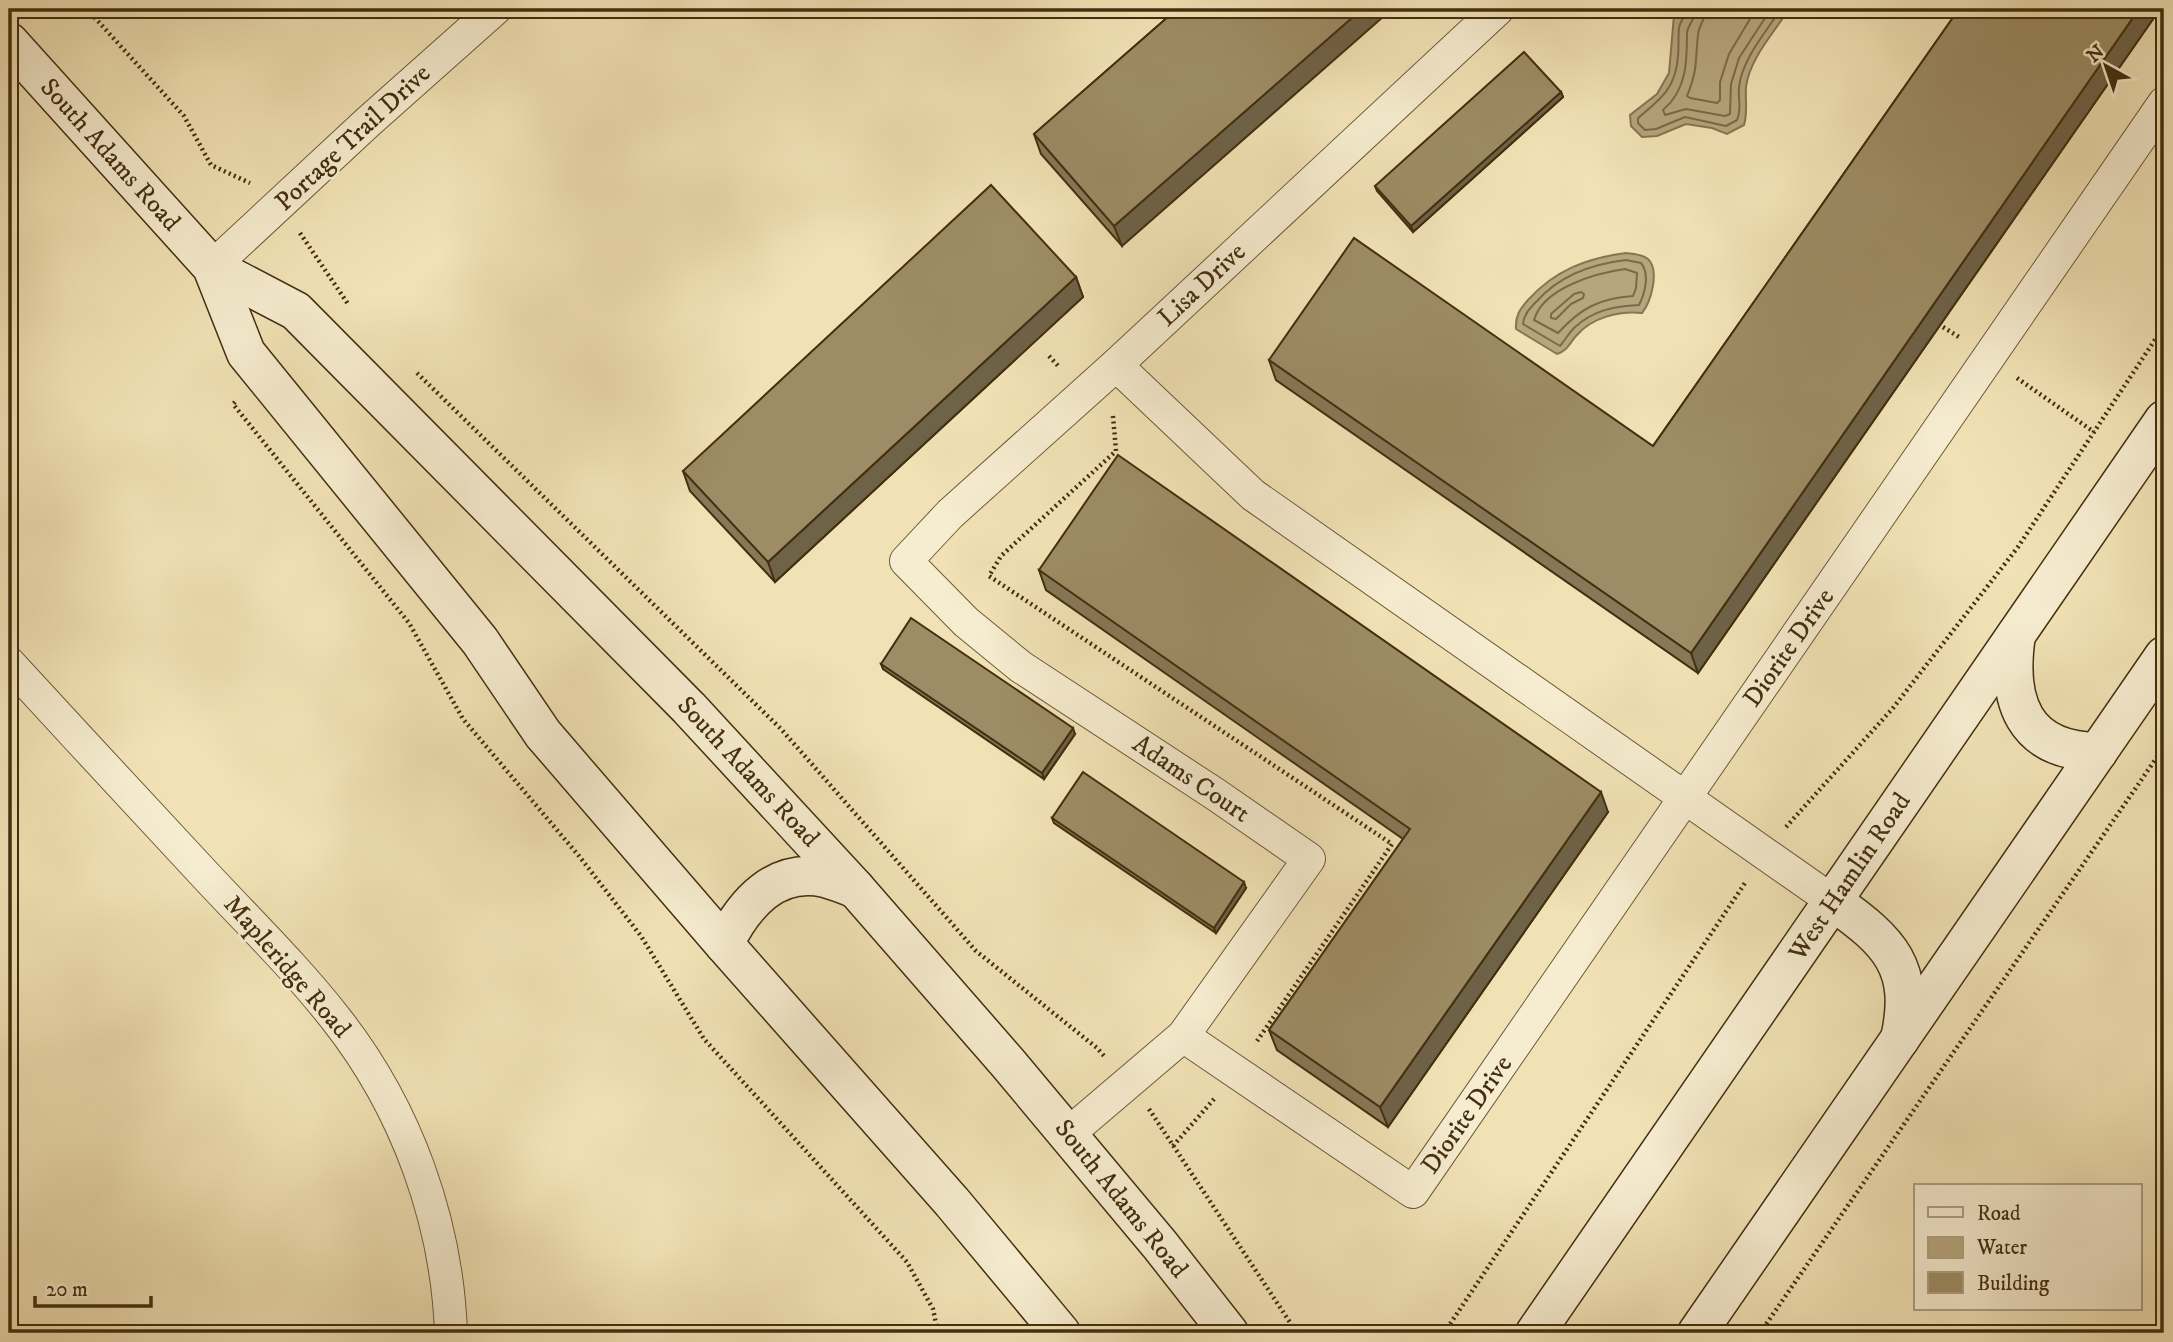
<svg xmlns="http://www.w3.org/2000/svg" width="2173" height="1342" viewBox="0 0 2173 1342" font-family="'IM FELL DW Pica',serif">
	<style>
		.water { fill: #b6a57d; stroke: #887551; stroke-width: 2 }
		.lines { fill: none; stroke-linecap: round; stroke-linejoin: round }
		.shore { stroke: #7c6a46; stroke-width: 2 }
		.minor-casing { stroke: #6e5b38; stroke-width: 34 }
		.secondary-casing { stroke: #432e0f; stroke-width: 41 }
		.path { stroke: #432e0f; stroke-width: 4.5; stroke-dasharray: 2 3.5; stroke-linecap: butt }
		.minor { stroke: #f6eccf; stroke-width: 32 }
		.secondary { stroke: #f6eccf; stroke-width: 38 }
		.wall { fill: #877857; stroke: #432e0f; stroke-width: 2 }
		.shaded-wall { fill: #6e6247; stroke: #432e0f; stroke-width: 2 }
		.building { fill: #9d8c65; stroke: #432e0f; stroke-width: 2 }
		.labels { text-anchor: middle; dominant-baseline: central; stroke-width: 5; stroke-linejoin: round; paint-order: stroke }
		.street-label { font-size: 26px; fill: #432e0f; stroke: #f6eccf }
	</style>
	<rect width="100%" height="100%" fill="#f1e2b5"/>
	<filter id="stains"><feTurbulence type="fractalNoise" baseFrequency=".00286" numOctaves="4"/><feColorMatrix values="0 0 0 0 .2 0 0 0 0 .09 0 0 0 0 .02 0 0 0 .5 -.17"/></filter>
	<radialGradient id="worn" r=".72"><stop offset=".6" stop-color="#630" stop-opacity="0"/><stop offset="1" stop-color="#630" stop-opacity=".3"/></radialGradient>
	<g class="water">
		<path d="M1684,9H1781L1785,15C1771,36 1749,61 1746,87C1745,100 1748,112 1744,125L1727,134L1712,128L1686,124L1657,136L1642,137L1631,126L1630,115L1657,94L1669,73L1674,15Z"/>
		<path d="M1626,253C1633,254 1642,254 1648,259C1660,270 1651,302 1642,313C1619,311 1592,317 1576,336C1569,344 1568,350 1557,354L1516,329C1515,316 1520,309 1528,300C1555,270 1587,258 1626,253Z"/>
	</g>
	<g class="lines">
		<g class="shore">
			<path d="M1687,9C1686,17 1680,20 1679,28C1678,37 1679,47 1678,56C1676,88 1661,99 1638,118V123L1645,130L1656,129L1685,117L1726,126L1737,120C1742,109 1738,99 1739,87C1742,61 1762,37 1776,16V9"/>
			<path d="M1696,9C1696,18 1689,23 1687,32C1687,61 1687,90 1663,110L1665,115L1686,109L1725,116L1730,114L1731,84L1739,58L1767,15V9"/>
			<path d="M1706,9C1706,19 1698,26 1698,35C1695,62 1698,69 1687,96L1690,98L1717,103L1720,100V82L1729,54L1756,9"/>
			<path d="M1626,260L1641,263C1650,274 1645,293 1639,305C1615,306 1593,310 1574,328C1569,333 1565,340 1560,346L1523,324C1524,314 1530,308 1537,301C1560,275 1592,264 1626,260Z"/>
			<path d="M1625,269L1637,273L1636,288L1633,296C1599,298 1580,309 1558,333L1534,320C1543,288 1596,273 1625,269Z"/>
			<path d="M1581,292L1584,294L1583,298L1571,304L1556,319L1551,318V314L1574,294Z"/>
		</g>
		<defs>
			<g id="minor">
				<path d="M212,267L368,122L495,9"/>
				<path d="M1116,365L1253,495L1834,902"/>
				<path d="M9,663C75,735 141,806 208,878C251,924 297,969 336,1019C406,1108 447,1220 451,1333"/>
				<path d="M1183,1036L1413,1192L2164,103"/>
				<path d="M1068,1134L1183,1036L1309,859L1215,794L1021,667L966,622L906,561L950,514L1116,365L1498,9"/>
			</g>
			<g id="secondary">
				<path d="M9,42L212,267L246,353L480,641L543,734L724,944L952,1202L1061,1333"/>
				<path d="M212,267L296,311L689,708L856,889L1007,1062L1160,1245L1229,1333"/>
				<path d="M2016,635C2006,701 2023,751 2098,752"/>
				<path d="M1834,902C1890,942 1916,967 1900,1039"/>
				<path d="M724,944C744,904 775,867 825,878C836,881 846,885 856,889"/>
				<path d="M1535,1333L2164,420"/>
				<path d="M1697,1333L2164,656"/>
			</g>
		</defs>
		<use href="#minor" class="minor-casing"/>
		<use href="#secondary" class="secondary-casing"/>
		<g class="path">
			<path d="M87,9L184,116L211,165L250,183"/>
			<path d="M300,233L348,304"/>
			<path d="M1943,327L1959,337"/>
			<path d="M1049,356L1060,368"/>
			<path d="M417,373L781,729L976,951L1097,1048L1105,1057"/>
			<path d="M2017,378L2094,432"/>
			<path d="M235,402L233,404L409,623L463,719L579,856L641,936L704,1039L907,1262L933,1309L938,1333"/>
			<path d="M1113,416L1116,451L1001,556L989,576L1392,844L1255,1044"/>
			<path d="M1786,827L1893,708L2018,547L2164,326"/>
			<path d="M1149,1109L1297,1333"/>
			<path d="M1173,1146L1214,1099"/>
			<path d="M1444,1333L1745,883"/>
			<path d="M1760,1333L2164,747"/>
		</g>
		<use href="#minor" class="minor"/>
		<use href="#secondary" class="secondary"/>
	</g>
	<g class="wall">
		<path d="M1177,9L1122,246L1041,154L1034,134Z"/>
		<path d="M1959,9H2160L1698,673L1276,380L1269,360L1653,446Z"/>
		<path d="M1561,92L1563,97L1413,232L1377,191L1375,186Z"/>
		<path d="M1076,277L1083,297L775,582L690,491L683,471Z"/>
		<path d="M1039,570L1608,812L1388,1127L1277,1050L1269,1030L1403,839L1046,590Z"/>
		<path d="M881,664L1075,734L1044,779L883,669Z"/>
		<path d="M1052,818L1246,888L1216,933L1054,823Z"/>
	</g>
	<g class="shaded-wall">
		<path d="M1362,9H1392L1122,246L1114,226Z"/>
		<path d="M2139,9H2160L1698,673L1691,653Z"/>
		<path d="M1561,92L1563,97L1413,232L1411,226Z"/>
		<path d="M1076,277L1083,297L775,582L768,562Z"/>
		<path d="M1073,728L1075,734L1044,779L1042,773Z"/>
		<path d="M1601,792L1608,812L1388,1127L1380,1107Z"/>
		<path d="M1244,882L1246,888L1216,933L1214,928Z"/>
	</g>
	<g class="building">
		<path d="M1177,9H1362L1114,226L1034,134Z"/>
		<path d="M1959,9H2139L1691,653L1269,360L1354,238L1653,446Z"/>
		<path d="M1524,52L1561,92L1411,226L1375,186Z"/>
		<path d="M991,185L1076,277L768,562L683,471Z"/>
		<path d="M1118,455L1601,792L1380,1107L1269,1030L1410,829L1039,570Z"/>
		<path d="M911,618L1073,728L1042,773L881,664Z"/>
		<path d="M1083,772L1244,882L1214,928L1052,818Z"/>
	</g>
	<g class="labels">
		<g class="street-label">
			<text transform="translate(353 138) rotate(-43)">Portage Trail Drive</text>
			<text transform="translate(110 155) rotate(48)">South Adams Road</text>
			<text transform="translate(1202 285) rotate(-43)">Lisa Drive</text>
			<text transform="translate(1789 648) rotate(-55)">Diorite Drive</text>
			<text transform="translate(748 772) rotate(47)">South Adams Road</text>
			<text transform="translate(1191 779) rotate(34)">Adams Court</text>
			<text transform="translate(1850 877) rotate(-56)">West Hamlin Road</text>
			<text transform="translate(287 967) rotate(49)">Mapleridge Road</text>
			<text transform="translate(1467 1115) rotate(-55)">Diorite Drive</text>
			<text transform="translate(1121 1199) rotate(51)">South Adams Road</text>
		</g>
	</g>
	<rect width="2173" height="1342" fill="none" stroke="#f1e2b5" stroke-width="35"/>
	<rect x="10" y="10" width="2152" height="1321" fill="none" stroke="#432e0f" stroke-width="3.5"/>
	<rect x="18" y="18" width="2138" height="1307" fill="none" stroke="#432e0f" stroke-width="2"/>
	<rect x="1914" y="1184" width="228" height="126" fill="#f6eccf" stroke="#aea082" stroke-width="2"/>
	<rect x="1928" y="1207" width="35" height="10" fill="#f6eccf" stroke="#aea082" stroke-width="2"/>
	<text x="1977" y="1220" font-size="21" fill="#432e0f">Road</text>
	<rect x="1928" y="1237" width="35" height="21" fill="#b6a57d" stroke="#aea082" stroke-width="2"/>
	<text x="1977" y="1254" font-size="21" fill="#432e0f">Water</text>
	<rect x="1928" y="1272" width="35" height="21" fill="#9d8c65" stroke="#aea082" stroke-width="2"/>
	<text x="1977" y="1290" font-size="21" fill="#432e0f">Building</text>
	<g transform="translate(2106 66) rotate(320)" stroke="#f6eccf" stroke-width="5" paint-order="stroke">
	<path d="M0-5L12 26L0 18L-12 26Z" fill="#432e0f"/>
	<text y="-10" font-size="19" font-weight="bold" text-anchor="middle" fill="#432e0f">N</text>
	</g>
	<path d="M35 1296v10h116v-10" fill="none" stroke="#432e0f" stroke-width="3.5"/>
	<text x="46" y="1296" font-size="21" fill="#432e0f" stroke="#f6eccf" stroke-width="5" paint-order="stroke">20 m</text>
	<rect width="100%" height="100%" filter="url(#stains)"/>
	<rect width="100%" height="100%" fill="url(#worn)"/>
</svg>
